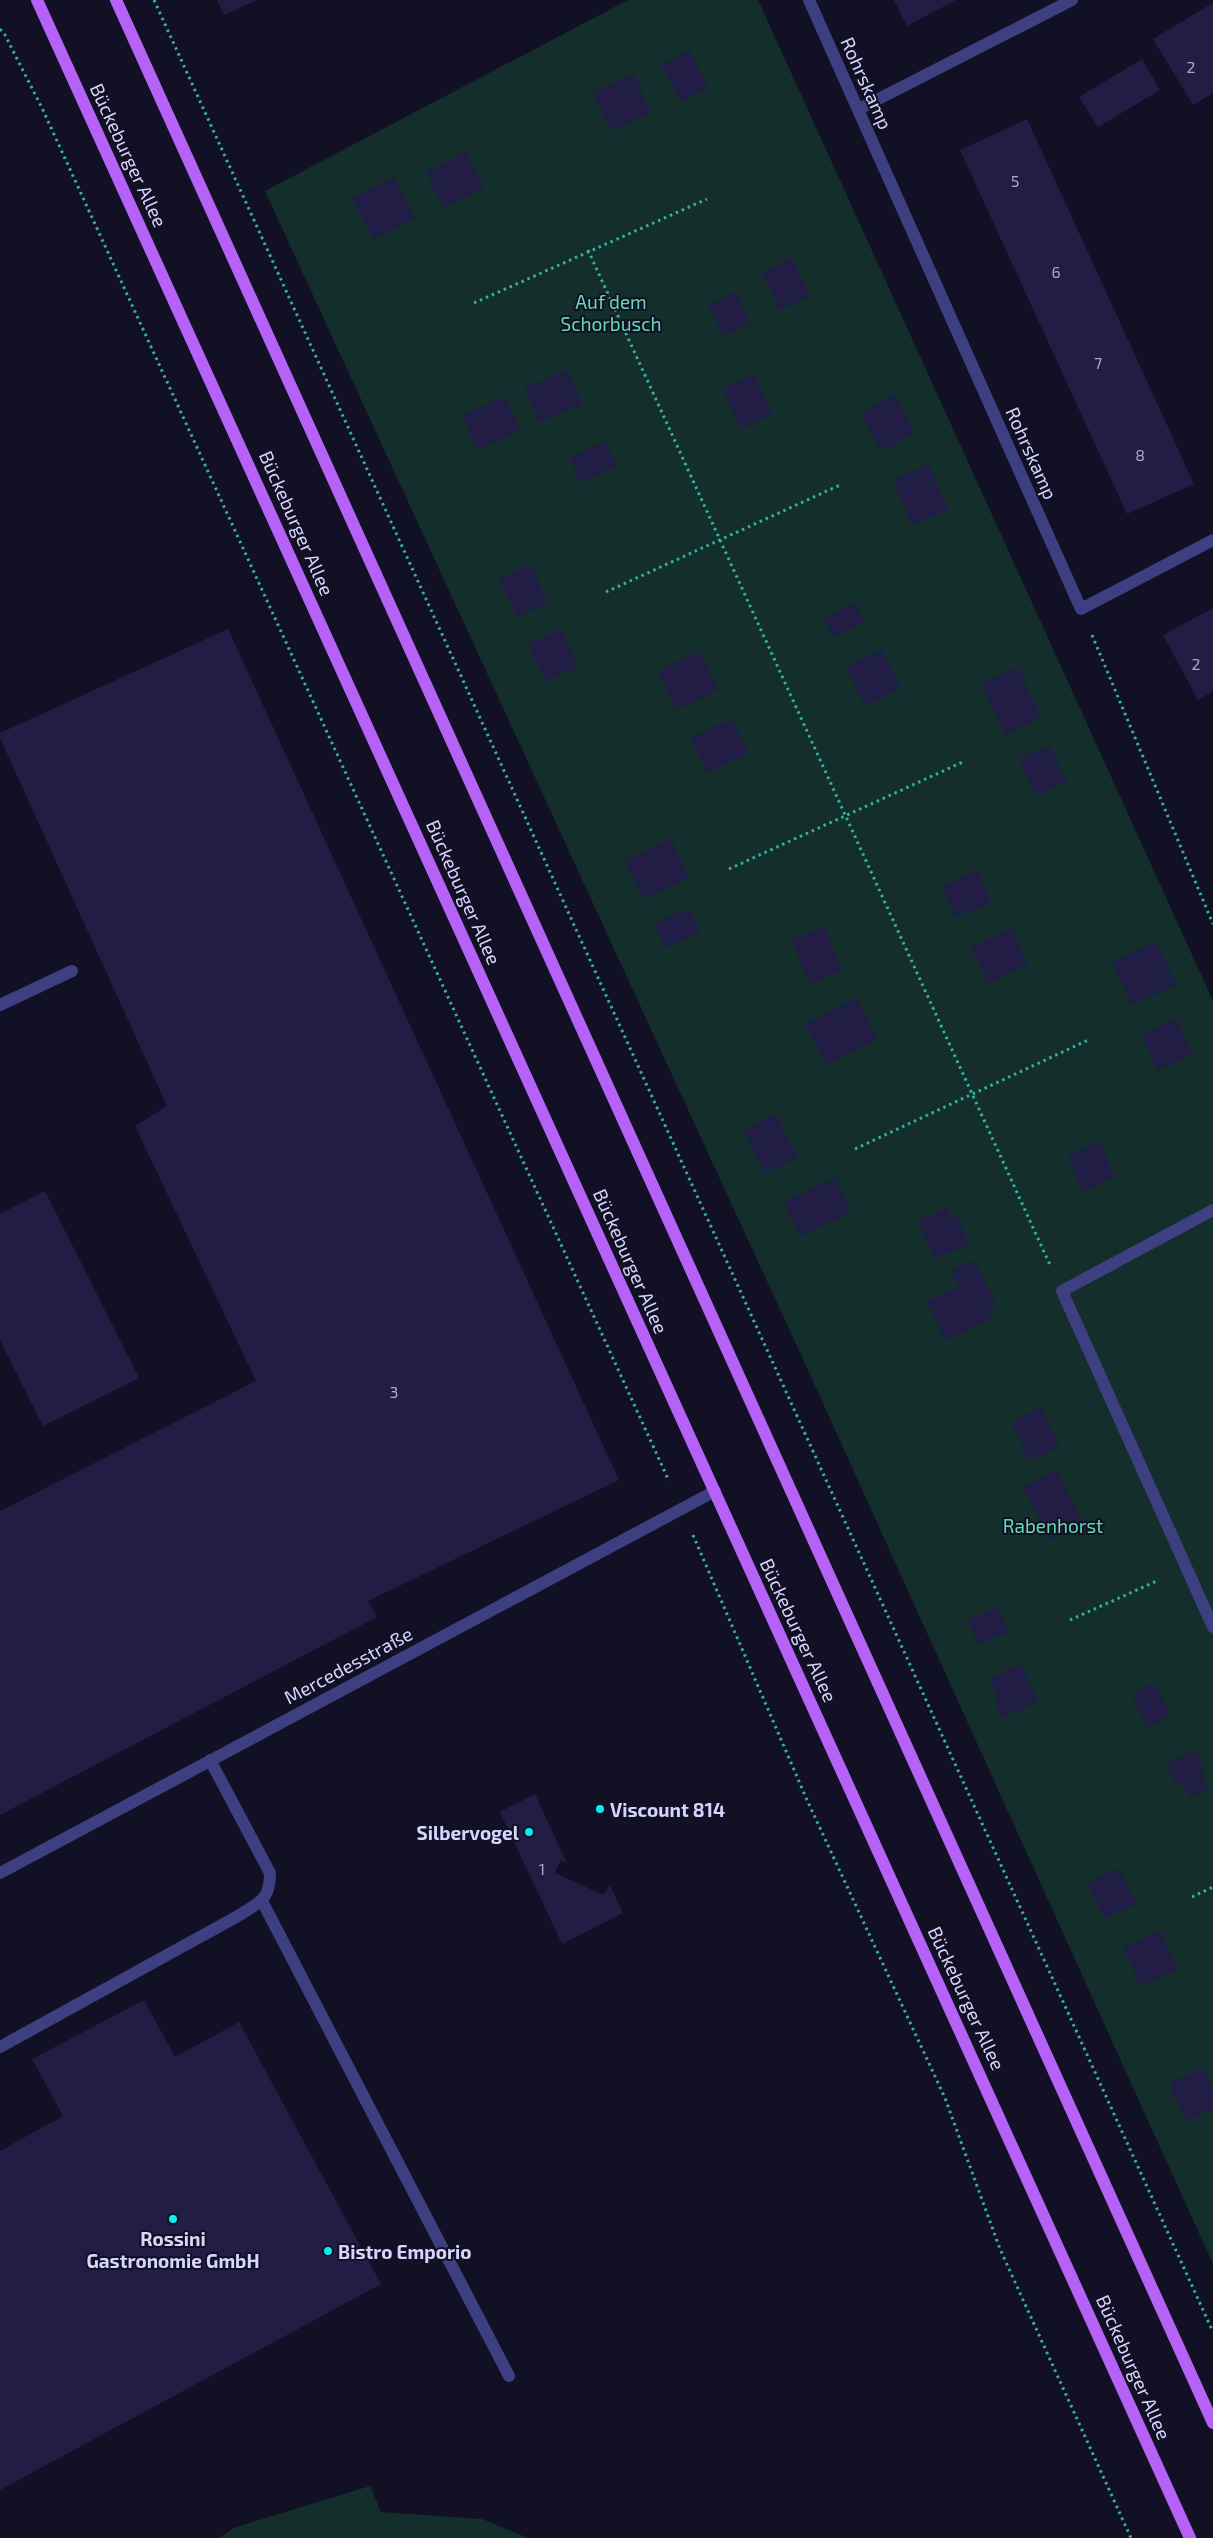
<svg xmlns="http://www.w3.org/2000/svg" width="1213" height="2538" viewBox="0 0 1213 2538" font-family="'Exo 2',sans-serif">
	<style>
		.green { fill: #132e2b }
		.building { fill: #221d44 }
		.lines { fill: none; stroke-linecap: round; stroke-linejoin: round }
		.path { stroke: #35b1a2; stroke-width: 3; stroke-dasharray: 2.5 4; stroke-linecap: butt }
		.lane { stroke: #3d3f81; stroke-width: 12 }
		.street { stroke: #3d3f81; stroke-width: 12 }
		.primary { stroke: #b662f7; stroke-width: 12 }
		.poi-dot { fill: #0ceaf2; stroke: #121024; stroke-width: 2 }
		.labels { text-anchor: middle; dominant-baseline: central; stroke-width: 4; stroke-linejoin: round; paint-order: stroke }
		.number-label { font-size: 16px; fill: #aaa7cf }
		.street-label { font-size: 19px; fill: #d7d5fd; stroke: #121024 }
		.park-label { font-size: 19px; fill: #64dab5; stroke: #121024 }
		.poi-label { font-size: 19px; font-weight: bold; fill: #d7d5fd; stroke: #121024; text-anchor: start }
	</style>
	<rect width="100%" height="100%" fill="#121024"/>
	<g class="green">
		<path d="M628,0H758L1213,1001V2264L807,1368L265,191Z"/>
		<path d="M370,2486L381,2512L482,2519L528,2538H219L233,2528Z"/>
	</g>
	<g class="building">
		<path d="M217,0H257L224,15Z"/>
		<path d="M894,0H956L907,26Z"/>
		<path d="M1213,3V93L1193,105L1153,39Z"/>
		<path d="M689,50L708,88L680,102L661,65Z"/>
		<path d="M1142,59L1160,90L1098,127L1079,97Z"/>
		<path d="M633,73L651,112L611,131L593,92Z"/>
		<path d="M1027,119L1194,484L1127,514L960,150Z"/>
		<path d="M465,152L484,188L443,208L426,172Z"/>
		<path d="M394,177L415,218L373,239L352,198Z"/>
		<path d="M793,258L810,296L779,310L763,272Z"/>
		<path d="M735,292L750,323L723,336L708,305Z"/>
		<path d="M567,370L582,404L539,422L524,388Z"/>
		<path d="M754,374L772,415L741,429L723,389Z"/>
		<path d="M895,395L915,433L881,451L860,413Z"/>
		<path d="M505,396L520,430L477,450L462,416Z"/>
		<path d="M605,441L617,466L581,483L570,458Z"/>
		<path d="M929,464L948,510L912,525L893,480Z"/>
		<path d="M530,564L548,602L517,617L499,579Z"/>
		<path d="M855,603L864,622L834,637L824,618Z"/>
		<path d="M1213,608V691L1198,700L1163,635Z"/>
		<path d="M228,629L619,1480L368,1601L377,1617L0,1815V1511L256,1381L135,1126L167,1106L0,738V733Z"/>
		<path d="M561,629L578,667L545,681L528,644Z"/>
		<path d="M882,650L901,689L865,706L846,667Z"/>
		<path d="M699,651L718,690L677,710L658,671Z"/>
		<path d="M1018,667L1041,717L1005,735L981,684Z"/>
		<path d="M732,719L749,753L707,773L690,738Z"/>
		<path d="M1049,745L1067,782L1036,796L1019,758Z"/>
		<path d="M671,838L689,878L644,899L625,860Z"/>
		<path d="M977,870L991,902L956,917L942,886Z"/>
		<path d="M690,908L700,933L665,948L654,923Z"/>
		<path d="M824,926L843,970L810,984L791,940Z"/>
		<path d="M1012,928L1028,964L988,983L971,947Z"/>
		<path d="M1156,942L1176,985L1132,1005L1112,962Z"/>
		<path d="M857,998L877,1040L825,1065L805,1024Z"/>
		<path d="M1177,1019L1193,1055L1157,1070L1142,1035Z"/>
		<path d="M776,1113L798,1157L765,1173L744,1129Z"/>
		<path d="M1100,1142L1115,1177L1082,1191L1068,1156Z"/>
		<path d="M835,1178L851,1212L800,1236L784,1202Z"/>
		<path d="M45,1191L139,1378L43,1426L0,1340V1214Z"/>
		<path d="M946,1208L951,1219L957,1216L969,1244L935,1259L918,1221Z"/>
		<path d="M975,1260L996,1305L988,1308L993,1319L945,1340L927,1301L959,1287L952,1271Z"/>
		<path d="M1041,1407L1059,1447L1029,1461L1012,1422Z"/>
		<path d="M1057,1470L1083,1524L1050,1540L1023,1487Z"/>
		<path d="M999,1607L1009,1632L978,1645L967,1620Z"/>
		<path d="M1021,1664L1038,1701L1002,1718L994,1700L998,1699L989,1679Z"/>
		<path d="M1155,1683L1171,1715L1148,1727L1131,1694Z"/>
		<path d="M1195,1750L1205,1772L1201,1774L1208,1789L1190,1798L1183,1783L1177,1786L1166,1764Z"/>
		<path d="M535,1794L567,1863L560,1861L555,1873L604,1895L610,1885L623,1913L562,1944L500,1812Z"/>
		<path d="M1119,1868L1136,1904L1104,1919L1087,1883Z"/>
		<path d="M1160,1930L1178,1969L1141,1986L1123,1948Z"/>
		<path d="M144,2000L175,2057L239,2022L381,2284L0,2490V2151L63,2116L32,2059Z"/>
		<path d="M1203,2068L1213,2090V2109L1186,2121L1169,2083Z"/>
	</g>
	<g class="lines">
		<g class="path">
			<path d="M154,0L1213,2332"/>
			<path d="M0,29L5,35L42,108L669,1481"/>
			<path d="M588,250L1050,1265"/>
			<path d="M474,303L707,199"/>
			<path d="M606,592L840,485"/>
			<path d="M1092,635L1213,924"/>
			<path d="M729,869L965,761"/>
			<path d="M855,1149L1088,1040"/>
			<path d="M693,1535L807,1800L945,2098L1000,2249L1131,2538"/>
			<path d="M1070,1620L1159,1580"/>
			<path d="M1192,1897L1213,1887"/>
		</g>
		<g class="lane">
			<path d="M0,1005L72,971"/>
			<path d="M1213,1210L1062,1291L1213,1627"/>
			<path d="M262,1901L509,2376"/>
			<path d="M0,2047L238,1916C259,1902 270,1901 270,1873L210,1760"/>
		</g>
		<g class="street">
			<path d="M809,0L1081,609L1213,540"/>
			<path d="M859,109L1072,0"/>
			<path d="M0,1873L715,1491"/>
		</g>
		<g class="primary">
			<path d="M37,0L1190,2538"/>
			<path d="M116,0L1213,2423"/>
		</g>
	</g>
	<g class="poi-dot">
		<circle cx="600" cy="1809" r="5"/>
		<circle cx="529" cy="1832" r="5"/>
		<circle cx="173" cy="2219" r="5"/>
		<circle cx="328" cy="2251" r="5"/>
	</g>
	<g class="labels">
		<g class="number-label">
			<text x="1191" y="66">2</text>
			<text x="1015" y="180">5</text>
			<text x="1056" y="271">6</text>
			<text x="1098" y="362">7</text>
			<text x="1140" y="454">8</text>
			<text x="1196" y="663">2</text>
			<text x="394" y="1391">3</text>
			<text x="542" y="1868">1</text>
		</g>
		<g class="street-label">
			<text transform="translate(867 83) rotate(66)">Rohrskamp</text>
			<text transform="translate(129 155) rotate(65)">Bückeburger Allee</text>
			<text transform="translate(1032 453) rotate(66)">Rohrskamp</text>
			<text transform="translate(297 523) rotate(66)">Bückeburger Allee</text>
			<text transform="translate(464 892) rotate(66)">Bückeburger Allee</text>
			<text transform="translate(631 1261) rotate(66)">Bückeburger Allee</text>
			<text transform="translate(799 1630) rotate(65)">Bückeburger Allee</text>
			<text transform="translate(348 1665) rotate(-28)">Mercedesstraße</text>
			<text transform="translate(967 1998) rotate(65)">Bückeburger Allee</text>
			<text transform="translate(1134 2367) rotate(66)">Bückeburger Allee</text>
		</g>
		<g class="park-label">
			<text x="611" y="301">Auf dem<tspan x="611" dy="22">Schorbusch</tspan></text>
			<text x="1053" y="1525">Rabenhorst</text>
		</g>
		<g class="poi-label">
			<text x="610" y="1809">Viscount 814</text>
			<text x="519" y="1832" text-anchor="end">Silbervogel</text>
			<text x="173" y="2238" text-anchor="middle">Rossini<tspan x="173" dy="22">Gastronomie GmbH</tspan></text>
			<text x="338" y="2251">Bistro Emporio</text>
		</g>
	</g>
</svg>
